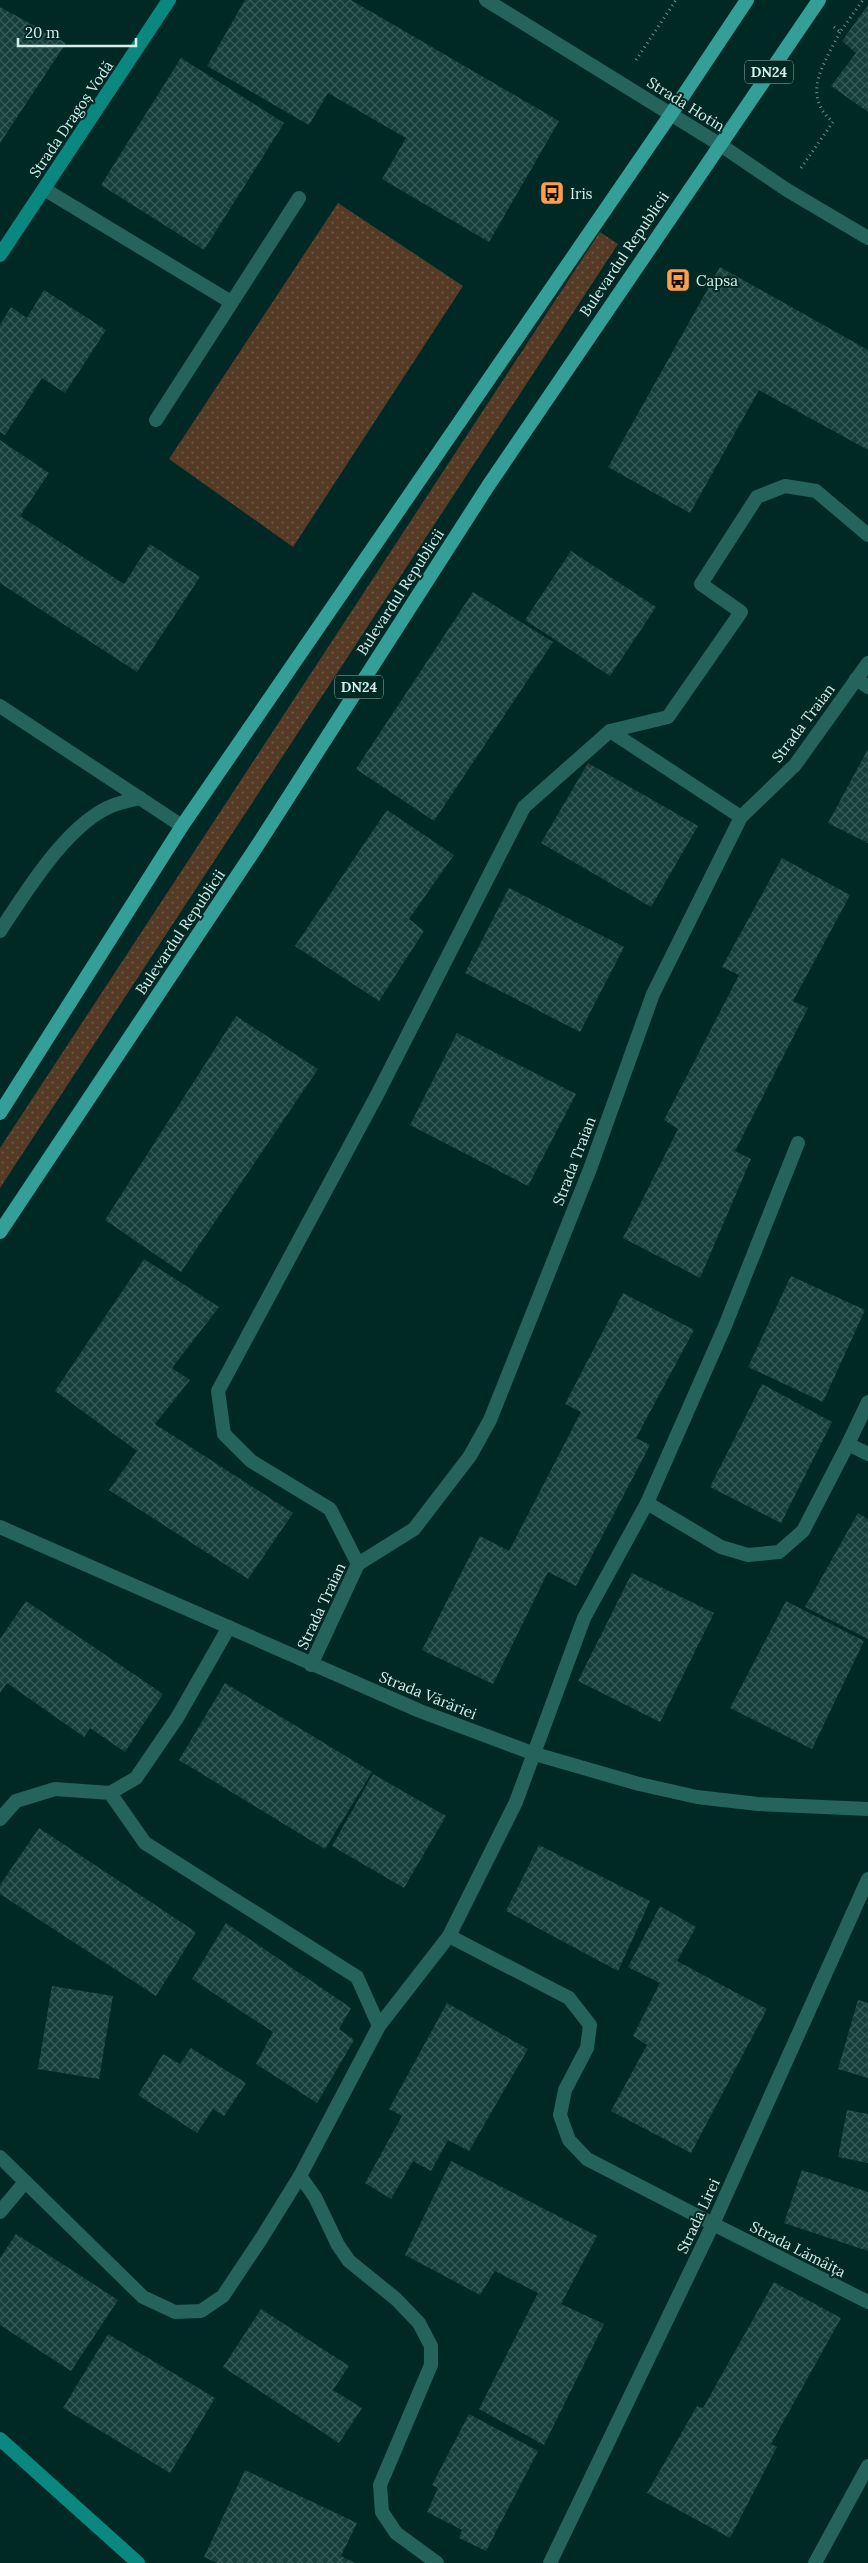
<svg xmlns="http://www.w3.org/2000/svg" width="868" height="2563" viewBox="0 0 868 2563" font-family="Lora,serif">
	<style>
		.grass { fill: url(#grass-dots) }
		.building { fill: url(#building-cross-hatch) }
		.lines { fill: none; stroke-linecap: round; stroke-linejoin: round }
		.path { stroke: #708f8c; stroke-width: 3; stroke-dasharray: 1 4; stroke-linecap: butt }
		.service { stroke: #25635d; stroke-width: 14 }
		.minor { stroke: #25635d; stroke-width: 14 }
		.secondary { stroke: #0a877f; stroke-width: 14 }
		.primary { stroke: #349f96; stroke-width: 14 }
		.labels { text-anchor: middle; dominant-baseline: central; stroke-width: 4; stroke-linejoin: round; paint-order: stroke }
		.shield { fill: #002926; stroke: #96b2af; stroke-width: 1 }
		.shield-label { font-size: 14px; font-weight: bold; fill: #d7edea }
		.street-label { font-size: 15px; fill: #d7edea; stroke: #002926 }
		.poi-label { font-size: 15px; fill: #d7edea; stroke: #002926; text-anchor: start }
	</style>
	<defs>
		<pattern id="grass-dots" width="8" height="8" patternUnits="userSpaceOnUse" patternTransform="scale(1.25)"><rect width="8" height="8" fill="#553b26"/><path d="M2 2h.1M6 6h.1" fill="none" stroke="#6d5846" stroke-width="1.8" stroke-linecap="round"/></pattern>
		<pattern id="building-cross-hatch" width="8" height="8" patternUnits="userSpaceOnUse" patternTransform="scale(1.25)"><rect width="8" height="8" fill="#163f3c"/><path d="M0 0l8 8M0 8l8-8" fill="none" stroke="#375b58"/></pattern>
	</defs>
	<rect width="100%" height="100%" fill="#002926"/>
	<g class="grass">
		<path d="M338,203L463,286L293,547L169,459Z"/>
		<path d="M600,232L618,244L0,1188V1148Z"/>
	</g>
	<g class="building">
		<path d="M245,0H351L559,121L489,242L382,179L406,138L328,93L309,125L207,66Z"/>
		<path d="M868,5V112L831,86L856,53L842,41Z"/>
		<path d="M0,7L66,43L0,143Z"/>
		<path d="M181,58L284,123L204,250L101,185Z"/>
		<path d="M720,267L868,350V450L759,390L690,513L608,467Z"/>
		<path d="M44,290L106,330L65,393L42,378L5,435L0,432V325L11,307L27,318Z"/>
		<path d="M0,440L49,473L20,516L124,584L150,544L200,577L137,672L0,583Z"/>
		<path d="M571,551L656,607L610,676L525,620Z"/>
		<path d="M473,592L553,642L434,821L356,769Z"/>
		<path d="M868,749V843L828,823Z"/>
		<path d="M588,763L698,826L651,907L541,843Z"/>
		<path d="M387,810L454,855L409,919L424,931L379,1001L295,946Z"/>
		<path d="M782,858L850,895L793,1001L808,1008L735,1151L751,1159L700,1278L623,1238L678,1129L664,1120L739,975L722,967Z"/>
		<path d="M509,888L624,947L580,1032L465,973Z"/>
		<path d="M236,1016L318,1069L181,1272L105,1220Z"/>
		<path d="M457,1033L576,1094L528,1186L410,1125Z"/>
		<path d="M144,1259L219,1307L172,1368L190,1380L155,1424L293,1513L248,1579L109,1490L137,1451L55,1391Z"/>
		<path d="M791,1276L865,1310L823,1402L748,1367Z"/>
		<path d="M623,1293L694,1330L636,1438L650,1445L576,1586L548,1572L493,1684L422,1650L480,1536L509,1551L581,1412L565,1404Z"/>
		<path d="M762,1384L832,1422L781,1523L710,1487Z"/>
		<path d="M858,1513L868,1519V1639L805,1607Z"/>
		<path d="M632,1573L714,1613L660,1722L578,1681Z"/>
		<path d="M26,1601L163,1694L125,1752L90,1728L84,1737L7,1683L0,1693V1639Z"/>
		<path d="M786,1601L864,1641L812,1749L730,1708Z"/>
		<path d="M225,1683L372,1772L325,1849L179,1760Z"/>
		<path d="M373,1774L446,1816L404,1888L332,1846Z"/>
		<path d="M39,1828L196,1932L156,1996L0,1894V1885Z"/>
		<path d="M539,1845L650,1901L618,1971L506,1911Z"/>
		<path d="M660,1906L696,1927L677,1961L767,2009L691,2153L611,2111L647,2045L633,2036L660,1983L628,1967Z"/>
		<path d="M226,1923L351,2008L339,2029L354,2040L317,2103L256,2064L273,2032L192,1979Z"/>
		<path d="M52,1986L113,1996L99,2079L38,2069Z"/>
		<path d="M858,2000L868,2003V2078L838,2069Z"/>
		<path d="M447,2003L528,2049L469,2151L448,2140L431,2171L413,2161L391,2199L365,2183L402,2116L389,2109Z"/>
		<path d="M191,2048L246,2083L224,2116L213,2109L197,2133L138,2095L163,2054L180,2064Z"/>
		<path d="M847,2110L868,2114V2163L838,2157Z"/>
		<path d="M451,2161L597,2236L561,2304L604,2324L544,2445L479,2409L538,2293L495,2271L480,2295L405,2255Z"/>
		<path d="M802,2170L868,2192V2251L784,2223Z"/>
		<path d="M16,2234L118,2300L71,2371L0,2325V2258Z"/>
		<path d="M774,2282L841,2318L771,2444L777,2447L730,2538L647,2493L697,2406L703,2408Z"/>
		<path d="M261,2309L349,2366L333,2390L362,2408L339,2443L223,2367Z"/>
		<path d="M108,2334L215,2398L170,2473L63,2408Z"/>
		<path d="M469,2414L538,2451L486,2551L459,2538L462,2530L427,2512L438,2488L432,2485Z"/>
		<path d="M245,2470L357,2523L341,2556L355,2563H217L204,2557Z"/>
	</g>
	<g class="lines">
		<g class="path">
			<path d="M834,27L840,32L863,0"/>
			<path d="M636,60L676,0"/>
			<path d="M801,168L833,122C800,95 825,62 840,32"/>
		</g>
		<g class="service">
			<path d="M44,189L231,302"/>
			<path d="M156,420L299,198"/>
			<path d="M856,679L868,687"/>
			<path d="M0,706L182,826"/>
			<path d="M610,731L741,817"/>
			<path d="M0,931C26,892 68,822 114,805C122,802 131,800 140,798"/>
			<path d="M848,1444L868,1402"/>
			<path d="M647,1503L725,1326L798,1143"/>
			<path d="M358,1564L330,1509L251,1461L224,1434L218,1391L377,1095L524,807L610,731L668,717L741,612L701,584L757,497L785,486L816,491L868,535"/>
			<path d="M110,1793L136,1778L177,1718L229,1627"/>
			<path d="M0,1819L16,1801L55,1789L110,1793L145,1843L357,1977L379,2026L300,2176L261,2239L223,2296L201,2311L175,2312L143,2297L0,2157"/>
			<path d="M449,1936L569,1998L590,2025L587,2048L565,2090L560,2115L569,2140L587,2159L713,2224"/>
			<path d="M379,2026L449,1936L516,1802L584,1618L647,1503L721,1547L748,1555L779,1552L803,1531L848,1444L868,1454"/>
			<path d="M300,2176L315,2197L338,2245L349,2261L396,2299L419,2323L431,2346V2365L380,2485L382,2512L396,2533L437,2563"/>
			<path d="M0,2212L25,2182"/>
		</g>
		<g class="minor">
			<path d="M486,0L719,144L787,190L868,238"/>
			<path d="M0,1527L420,1711L535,1754L639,1784L697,1797L758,1804L868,1809"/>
			<path d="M311,1665L358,1564L414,1529L470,1456L490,1420L590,1169L653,994L741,817L795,765L868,663"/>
			<path d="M713,2224L868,2302"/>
			<path d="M550,2563L713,2224L868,1879"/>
			<path d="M815,2563L868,2466"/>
		</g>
		<g class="secondary">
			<path d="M0,255L169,0"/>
			<path d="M0,2439L138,2563"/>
		</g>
		<g class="primary">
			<path d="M0,1113L182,826L671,114L747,0"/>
			<path d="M0,1232L259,843L488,486L819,0"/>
		</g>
	</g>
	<defs>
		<symbol id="bus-square" viewBox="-11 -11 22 22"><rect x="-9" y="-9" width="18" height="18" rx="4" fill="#fb9e50" stroke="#002926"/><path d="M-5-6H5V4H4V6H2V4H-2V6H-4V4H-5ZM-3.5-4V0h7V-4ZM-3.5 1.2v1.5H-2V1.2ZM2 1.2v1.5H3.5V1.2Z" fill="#111"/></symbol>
	</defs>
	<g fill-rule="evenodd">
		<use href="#bus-square" x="538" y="179" width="28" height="28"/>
		<use href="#bus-square" x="664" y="266" width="28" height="28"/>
	</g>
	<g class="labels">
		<g class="shield">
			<rect x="745" y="60.5" width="48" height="23" rx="4"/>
			<rect x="335" y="675.5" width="48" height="23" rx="4"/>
		</g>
		<g class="shield-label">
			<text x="769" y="72">DN24</text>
			<text x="359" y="687">DN24</text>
		</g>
		<g class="street-label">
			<text transform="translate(686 104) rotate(32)">Strada Hotin</text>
			<text transform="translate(71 119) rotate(-56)">Strada Dragoș Vodă</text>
			<text transform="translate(624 254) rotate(-56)">Bulevardul Republicii</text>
			<text transform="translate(400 592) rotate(-57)">Bulevardul Republicii</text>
			<text transform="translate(803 723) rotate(-53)">Strada Traian</text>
			<text transform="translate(180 932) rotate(-56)">Bulevardul Republicii</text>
			<text transform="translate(574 1161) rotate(-69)">Strada Traian</text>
			<text transform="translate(321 1606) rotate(-65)">Strada Traian</text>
			<text transform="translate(428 1695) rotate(22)">Strada Vărăriei</text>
			<text transform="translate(698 2216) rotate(-65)">Strada Lirei</text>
			<text transform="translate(798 2249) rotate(27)">Strada Lămâița</text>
		</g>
		<g class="poi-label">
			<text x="570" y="193">Iris</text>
			<text x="696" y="280">Capsa</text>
		</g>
	</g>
	<path d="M18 38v8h118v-8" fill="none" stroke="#d7edea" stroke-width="2.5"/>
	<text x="25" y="38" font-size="15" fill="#d7edea" stroke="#002926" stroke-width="4" paint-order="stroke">20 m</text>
</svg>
